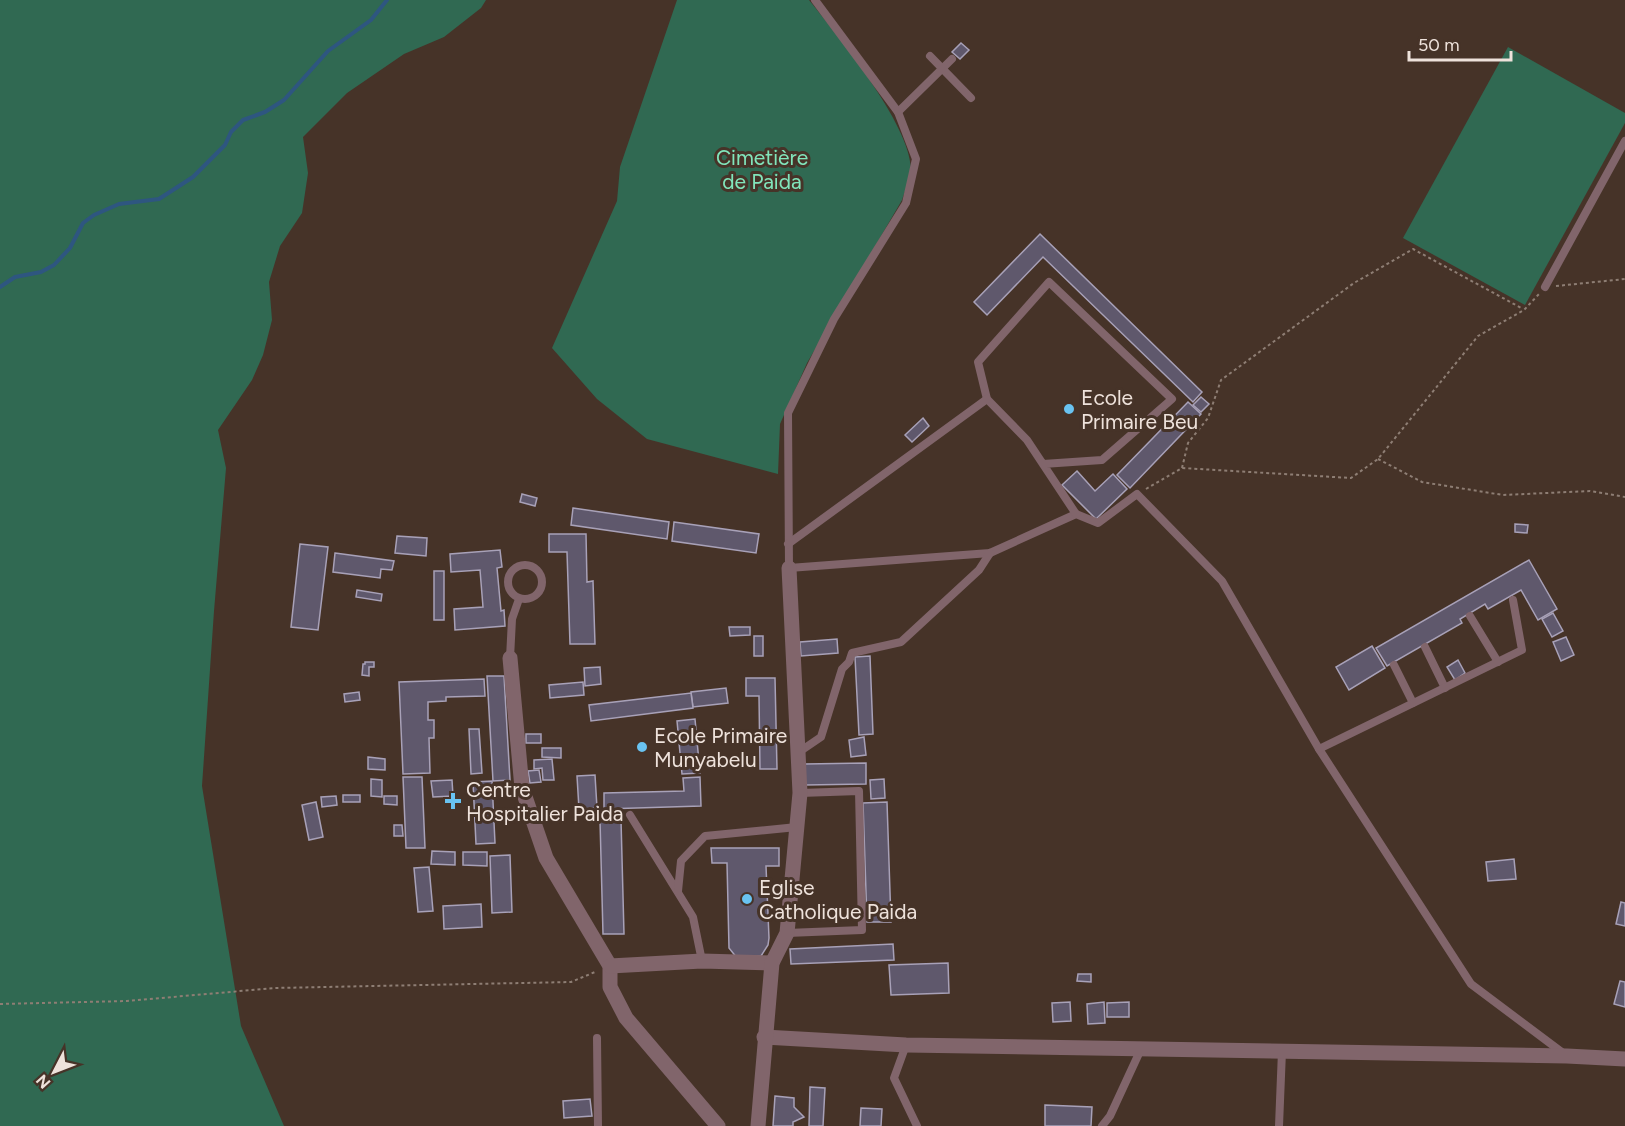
<svg xmlns="http://www.w3.org/2000/svg" width="1625" height="1126" viewBox="0 0 1625 1126" font-family="Figtree,sans-serif">
	<style>
		.green { fill: #306952 }
		.lines { fill: none; stroke-linecap: round; stroke-linejoin: round }
		.stream { stroke: #2e5680; stroke-width: 4 }
		.building { fill: #5f586c; stroke: #a8a1b8; stroke-width: 1.5 }
		.path { stroke: #8e7e74; stroke-width: 2; stroke-dasharray: 3 3; stroke-linecap: butt }
		.service { stroke: #81656b; stroke-width: 8 }
		.minor { stroke: #81656b; stroke-width: 15 }
		.poi-dot { fill: #69c3f1; stroke: #463328; stroke-width: 2 }
		.labels { text-anchor: middle; dominant-baseline: central; stroke-width: 6; stroke-linejoin: round; paint-order: stroke }
		.park-label { font-size: 21px; fill: #81e5bb; stroke: #463328 }
		.poi-label { font-size: 21px; fill: #eee2db; stroke: #463328; text-anchor: start }
	</style>
	<rect width="100%" height="100%" fill="#463328"/>
	<g class="green">
		<path d="M0,0H486L481,8L444,37L404,54L347,93L303,137L308,173L302,213L280,246L269,282L272,320L263,355L252,380L218,430L226,468L214,611L202,786L241,1026L284,1126H0Z"/>
		<path d="M677,0H809C838,36 910,124 911,169C911,178 905,190 902,200L807,363L780,424L778,474L647,439L597,399L552,348L617,201L620,167Z"/>
		<path d="M1508,47L1625,113V123L1525,305L1403,238Z"/>
	</g>
	<g class="lines">
		<path class="stream" d="M0,287L15,277L41,272L54,265L70,248L83,223L94,215L119,204L159,199L193,177L225,145L231,132L243,120L265,112L284,100L328,51L371,20L387,0"/>
	</g>
	<g class="building">
		<path d="M961,43L969,50L960,59L952,52Z"/>
		<path d="M1040,234L1202,392L1193,402L1043,257L987,315L974,302Z"/>
		<path d="M1201,397L1209,404L1201,412L1193,405Z"/>
		<path d="M1188,402L1201,414L1130,488L1117,475Z"/>
		<path d="M923,418L929,426L912,442L905,435Z"/>
		<path d="M1077,471L1095,491L1113,474L1127,489L1096,519L1062,485Z"/>
		<path d="M522,494L537,498L535,506L520,502Z"/>
		<path d="M573,508L669,522L667,539L571,525Z"/>
		<path d="M674,522L759,534L756,553L672,541Z"/>
		<path d="M1515,524L1528,525L1527,533L1515,532Z"/>
		<path d="M549,534H586L587,582L593,581L595,644H570L567,552H549Z"/>
		<path d="M397,536L427,538L426,556L395,553Z"/>
		<path d="M300,544L328,547L318,630L291,627Z"/>
		<path d="M500,550L502,567L497,568L501,611L504,610L505,626L455,630L454,609L483,607L480,570L451,572L450,554Z"/>
		<path d="M335,553L394,561L392,570L381,569L380,578L333,572Z"/>
		<path d="M1529,560L1557,609L1538,620L1521,590L1488,609L1485,604L1460,619L1462,623L1387,666L1376,648Z"/>
		<rect x="434" y="571" width="10" height="49"/>
		<path d="M357,590L382,594L381,601L356,597Z"/>
		<path d="M1553,613L1563,631L1552,637L1542,619Z"/>
		<path d="M729,627H750V635L730,636Z"/>
		<rect x="754" y="636" width="9" height="20"/>
		<path d="M1566,637L1574,655L1561,661L1553,642Z"/>
		<path d="M837,639L838,653L801,656L800,642Z"/>
		<path d="M1372,646L1385,668L1349,690L1336,667Z"/>
		<path d="M870,656L873,734L859,735L855,657Z"/>
		<path d="M1458,660L1465,673L1455,680L1447,667Z"/>
		<path d="M365,662H374V667H369V676L362,675L363,664H365Z"/>
		<path d="M600,667L601,684L585,686L584,668Z"/>
		<path d="M487,676H504L510,780L493,781Z"/>
		<path d="M746,678H775L777,769H760L759,696H746Z"/>
		<path d="M484,679L485,696L446,697V701L428,702V720H434V738H429L430,773L403,774L399,682Z"/>
		<path d="M583,682L584,695L550,698L549,685Z"/>
		<path d="M726,688L728,703L693,707L691,692Z"/>
		<path d="M359,692L360,700L345,702L344,694Z"/>
		<path d="M691,693L693,708L591,721L589,705Z"/>
		<path d="M695,719L700,773L682,774L677,721Z"/>
		<path d="M469,729H479L482,773L471,774Z"/>
		<rect x="526" y="734" width="15" height="9"/>
		<path d="M864,737L866,755L851,757L849,740Z"/>
		<path d="M542,748H561V758L542,757Z"/>
		<path d="M368,757L385,759V770L368,769Z"/>
		<path d="M552,759L554,780H543L542,768L534,769V760Z"/>
		<path d="M866,763V784L805,785V764Z"/>
		<path d="M539,770L541,782L530,783L528,771Z"/>
		<path d="M595,775L597,808L579,809L577,776Z"/>
		<path d="M403,777H422L425,848H406Z"/>
		<path d="M700,777L701,806L604,809V793L684,791L683,778Z"/>
		<path d="M371,779L382,780V797L371,796Z"/>
		<path d="M884,779L885,798L871,799L870,780Z"/>
		<path d="M452,780L453,796L433,797L431,781Z"/>
		<path d="M492,781L495,843L476,844L473,782Z"/>
		<rect x="343" y="795" width="17" height="7"/>
		<path d="M336,796L337,805L322,807L321,797Z"/>
		<path d="M384,796H397V805L384,804Z"/>
		<path d="M316,802L323,837L309,840L302,805Z"/>
		<path d="M887,802L891,922H867L863,803Z"/>
		<path d="M600,820H621L624,934H603Z"/>
		<path d="M394,825H402L403,836H394Z"/>
		<path d="M711,848H779V866H766L769,938L768,945L761,956L737,958L729,948L727,863H712Z"/>
		<path d="M432,851L455,852V865L431,864Z"/>
		<path d="M463,852H487V866L463,865Z"/>
		<path d="M510,855L512,912L492,913L490,856Z"/>
		<path d="M1514,859L1516,879L1488,881L1486,862Z"/>
		<path d="M429,867L433,911L418,912L414,868Z"/>
		<path d="M1621,902L1625,903V926L1616,924Z"/>
		<path d="M481,904L482,927L444,929L443,906Z"/>
		<path d="M893,944L894,960L791,964L790,949Z"/>
		<path d="M948,963L949,993L891,995L889,965Z"/>
		<path d="M1078,974H1091V982L1077,981Z"/>
		<path d="M1620,981L1625,982V1007L1614,1004Z"/>
		<path d="M1070,1002L1071,1021L1053,1022L1052,1003Z"/>
		<path d="M1104,1002L1105,1023L1088,1024L1087,1004Z"/>
		<path d="M1129,1002V1017H1107V1003Z"/>
		<path d="M810,1087L825,1088L823,1126H809Z"/>
		<path d="M775,1096L794,1098V1107L804,1117L793,1122V1126H773Z"/>
		<path d="M590,1099L592,1116L564,1118L563,1101Z"/>
		<path d="M1045,1105L1092,1107L1091,1126H1045Z"/>
		<path d="M861,1108L882,1109L881,1126H860Z"/>
	</g>
	<g class="lines">
		<g class="path">
			<path d="M1556,286L1625,279"/>
			<path d="M1378,459L1422,482L1503,495L1590,491L1625,497"/>
			<path d="M1182,468L1188,443L1208,418L1221,380L1354,283L1413,249L1523,309"/>
			<path d="M1146,489L1182,468L1351,478L1378,459L1478,336L1524,310L1539,294"/>
			<path d="M0,1004L127,1001L275,988L571,982L595,972"/>
		</g>
		<g class="service">
			<path d="M815,0L898,112L916,159L906,203L834,319L788,413L789,568L990,553L1076,514L1098,523L1137,494L1222,581L1319,749L1471,984L1563,1053"/>
			<path d="M930,56L971,98"/>
			<path d="M898,112L952,59"/>
			<path d="M1545,287L1625,141"/>
			<path d="M1043,464L1102,460L1172,399L1049,282L978,362L987,399L1027,440L1076,514"/>
			<path d="M788,544L987,399"/>
			<circle cx="525" cy="582" r="17"/>
			<path d="M1470,616L1498,662"/>
			<path d="M1425,647L1445,688"/>
			<path d="M510,658L512,619L519,599"/>
			<path d="M1394,665L1413,703"/>
			<path d="M1319,749L1522,650L1513,600"/>
			<path d="M799,752L821,737L842,669L849,662L852,653L901,642L979,570L990,553"/>
			<path d="M630,815L693,917L702,961"/>
			<path d="M678,891L681,861L705,836L797,827"/>
			<path d="M787,933L862,930L859,791L800,793"/>
			<path d="M597,1038L598,1126"/>
			<path d="M906,1045L894,1078L917,1126"/>
			<path d="M1102,1126L1110,1116L1141,1049"/>
			<path d="M1279,1126L1282,1051"/>
		</g>
		<g class="minor">
			<path d="M510,658L522,788L546,858L610,966V987L626,1018L718,1126"/>
			<path d="M610,966L702,961L772,963"/>
			<path d="M764,1037L906,1045L1567,1056L1625,1059"/>
			<path d="M758,1126L772,963L787,933L800,793L789,568"/>
		</g>
	</g>
	<g class="poi-dot">
		<circle cx="1069" cy="409" r="6"/>
		<circle cx="642" cy="747" r="6"/>
		<path d="M450 792h6v6h6v6h-6v6h-6v-6h-6v-6h6z"/>
		<circle cx="747" cy="899" r="6"/>
	</g>
	<g class="labels">
		<g class="park-label">
			<text x="762" y="157">Cimetière<tspan x="762" dy="24">de Paida</tspan></text>
		</g>
		<g class="poi-label">
			<text x="1081" y="397">Ecole<tspan x="1081" dy="24">Primaire Beu</tspan></text>
			<text x="654" y="735">Ecole Primaire<tspan x="654" dy="24">Munyabelu</tspan></text>
			<text x="466" y="789">Centre<tspan x="466" dy="24">Hospitalier Paida</tspan></text>
			<text x="759" y="887">Eglise<tspan x="759" dy="24">Catholique Paida</tspan></text>
		</g>
	</g>
	<g transform="translate(54 1072) rotate(228)" stroke="#463328" stroke-width="4.5" paint-order="stroke">
	<path d="M0-4.5L10 22L0 15L-10 22Z" fill="#eee2db"/>
	<text y="-9" font-size="16" font-weight="bold" text-anchor="middle" fill="#eee2db">N</text>
	</g>
	<path d="M1409 51v9h102v-9" fill="none" stroke="#eee2db" stroke-width="3"/>
	<text x="1418" y="51" font-size="18" fill="#eee2db" stroke="#463328" stroke-width="4.5" paint-order="stroke">50 m</text>
</svg>
